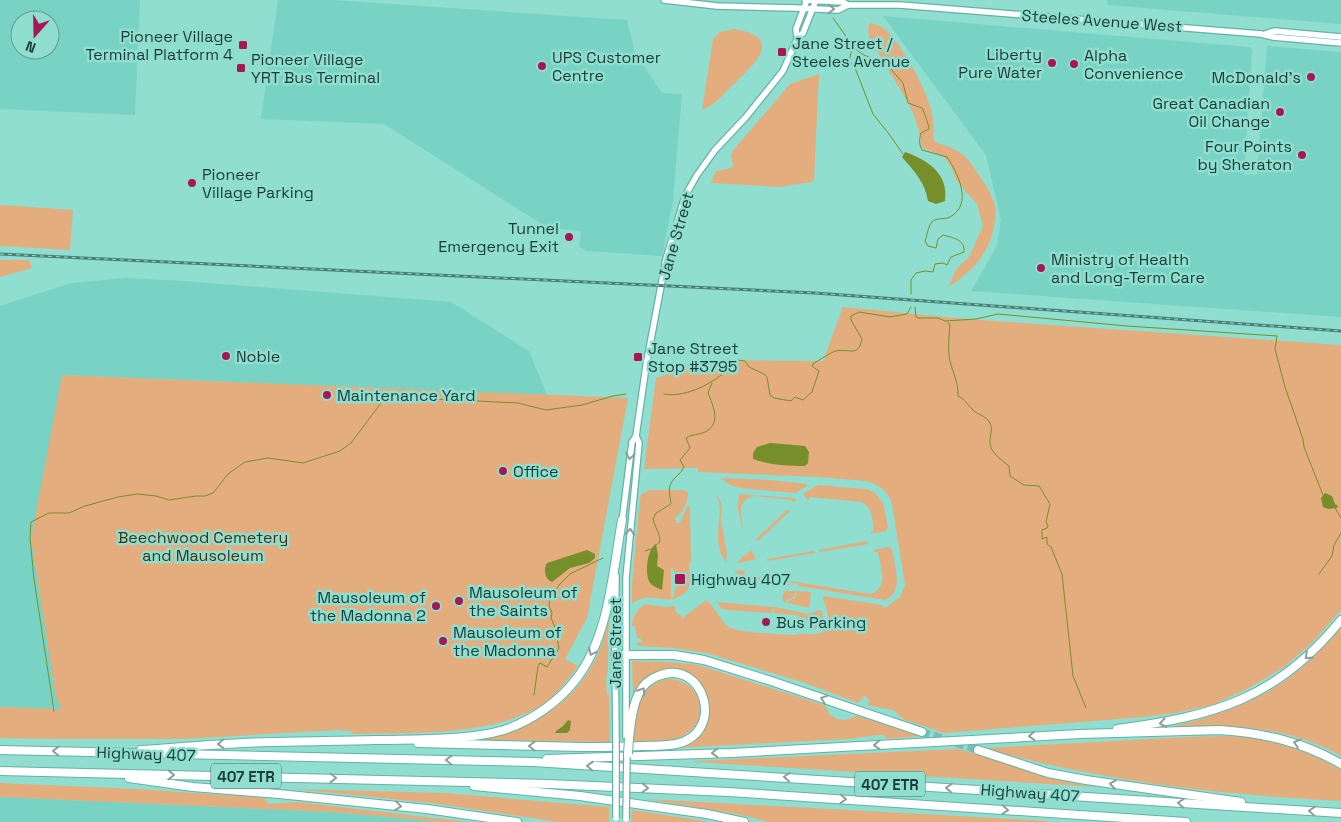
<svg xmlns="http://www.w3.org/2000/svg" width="1341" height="822" viewBox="0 0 1341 822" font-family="'Space Grotesk',sans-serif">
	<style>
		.built { fill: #78d3c4; fill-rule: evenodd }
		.green { fill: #e4ad7d }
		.water { fill: #778f2a }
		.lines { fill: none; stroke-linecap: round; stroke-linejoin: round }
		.stream { stroke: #778f2a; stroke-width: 1 }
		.motorway-tunnel { stroke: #78beb1; stroke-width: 8; stroke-dasharray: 8 4; stroke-linecap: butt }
		.secondary-casing { stroke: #64b3a6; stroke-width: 8 }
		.motorway-casing { stroke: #64b3a6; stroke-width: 10 }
		.secondary { stroke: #fff; stroke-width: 5.5 }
		.motorway { stroke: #fff; stroke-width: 8 }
		.rail-casing { stroke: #4a7e76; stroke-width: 3 }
		.rail { stroke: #8fded0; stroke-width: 1; stroke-dasharray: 4; stroke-linecap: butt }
		.secondary-bridge-casing { stroke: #64b3a6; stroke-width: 8; stroke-linecap: butt }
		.motorway-bridge-casing { stroke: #64b3a6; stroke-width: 10; stroke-linecap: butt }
		.secondary-bridge { stroke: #fff; stroke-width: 5.5 }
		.motorway-bridge { stroke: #fff; stroke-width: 8 }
		.oneway { stroke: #8d9e9b }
		.poi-dot { fill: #a71756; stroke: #8fded0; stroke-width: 2 }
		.labels { text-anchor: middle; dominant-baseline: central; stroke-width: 5; stroke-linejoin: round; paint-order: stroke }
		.shield { fill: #8fded0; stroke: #3e6d65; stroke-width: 1 }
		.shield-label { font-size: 15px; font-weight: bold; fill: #1b3c37 }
		.street-label { font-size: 16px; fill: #1b3c37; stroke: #8fded0 }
		.poi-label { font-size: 16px; fill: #1b3c37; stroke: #8fded0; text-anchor: start }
		.park-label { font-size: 16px; fill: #4d2e0f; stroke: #8fded0 }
	</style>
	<rect width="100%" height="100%" fill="#8fded0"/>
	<g class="built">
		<path d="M0,0H140L135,115L0,109ZM20,20H50V50H20Z"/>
		<path d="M278,0H333L627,20L635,53L662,93L682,94L673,201L662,256L588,251L579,247L581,231L548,228L384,124L261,119Z"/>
		<path d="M1107,0H1341V24L1107,5Z"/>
		<path d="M883,16L1250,47L1252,50L1244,175L1257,174L1267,46L1341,52V317L971,291L997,246L1001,220L986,155Z"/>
		<path d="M126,278L184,281L451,302L529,351L547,395L62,375V710L0,707V306L71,283Z"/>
		<path d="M0,797L334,812L442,822H0Z"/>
	</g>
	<g class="green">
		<path d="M871,23C876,25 881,26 885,29C902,44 928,92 932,114C934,123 933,132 934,141C943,145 954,148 962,154C969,159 974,168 979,175C986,185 994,198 996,210C996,214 995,220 994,225C990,253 971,273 948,287L957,268L969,257L983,226L977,204L956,180L952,168L944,157L921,147C920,112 895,84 879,54C872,47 866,35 869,24Z"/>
		<path d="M734,29C783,37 758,61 735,83C723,94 717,104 702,110L713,39L720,32Z"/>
		<path d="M819,74L814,180L811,182L780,187L711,183L716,171L728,169L733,166L731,154L736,147L790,84Z"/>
		<path d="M0,205L73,210L70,250L0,246Z"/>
		<path d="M0,260H29L32,268L0,277Z"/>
		<path d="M843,307L966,319L1341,345V610L1313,642L1284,667L1249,688L1212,705L1175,713L1144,717L944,733L903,719L893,710L867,705L870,700L864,696L858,703L805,683L706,653L673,648L638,646L636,643L643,642L640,638H637L635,626H632C633,615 637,609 645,604L666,607L675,606L676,612L683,618C687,613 700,606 706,600C716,607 719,620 729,627C738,633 781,634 794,635C801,633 807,634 814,634C836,633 828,612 823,599L824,596L881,605L885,608L900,597L905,585L893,510L890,498L884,490L875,484L866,481L818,477L698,472V468L644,469L656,378L708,360L823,361Z"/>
		<path d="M62,375L628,398L587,618L565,659L578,666C570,676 561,689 551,698C503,738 413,732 353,734L351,731L338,730L182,739H63L0,738V707L62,709L56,697L31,539Z"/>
		<path d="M720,478L770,480L807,484V486L795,493L740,488L730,485Z"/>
		<path d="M818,485L867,489L875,493L883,503L888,527L886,531L871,534V532L874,531C872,519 873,507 861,502L810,497L808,501L803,494Z"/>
		<path d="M649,490H684L688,493C688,502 683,513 675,518L677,523H680L687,507L690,506L691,562L689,563C689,581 696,591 672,600C676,591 678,573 671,567V600C657,599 643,594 632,604V583L640,498L642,494Z"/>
		<path d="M717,494L722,505L721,520L727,554L726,562C714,546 719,527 720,509C720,504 717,498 717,494Z"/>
		<path d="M739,494L792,498L797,499L793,503L792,500L754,496C736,500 741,515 743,528H742L738,508Z"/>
		<path d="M788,509L790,511L758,541L756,539Z"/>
		<path d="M867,541L868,544L820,552L819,550Z"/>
		<path d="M888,547L892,549C894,566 905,592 885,600L799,586L797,584L777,579L871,594C890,586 880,568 878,552H874V550Z"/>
		<path d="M751,550L756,559L739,563L738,561Z"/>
		<path d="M814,551L815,553L767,561V559Z"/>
		<path d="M739,570L745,571L744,574L795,586C776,583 750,583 734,571Z"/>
		<path d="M785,591H796L794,597L786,600L787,602H784L782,597Z"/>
		<path d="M797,591L811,592L809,608L788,603V601L795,598Z"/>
		<path d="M717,602L773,607L772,613L726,610L721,608Z"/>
		<path d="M774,607L808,614L820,610L822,612L824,621L821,627L812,629L808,627L810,624L804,617L801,619L796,615L774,613Z"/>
		<path d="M609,619L608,672L606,678L607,694H609L610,742L484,740V739C526,729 567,708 590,669C596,660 601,648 604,637C606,631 606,625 609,619Z"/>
		<path d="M1341,627V756C1288,726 1232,725 1173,726C1222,715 1272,697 1309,661C1320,650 1331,638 1341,627Z"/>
		<path d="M632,661L668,662L698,665L821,704L826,707L829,714L837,719L845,720L857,716L922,736L886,739L884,735H879L848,739L674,748C720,739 720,673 671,670C663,670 652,673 646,679C641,684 638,690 634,695H633Z"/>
		<path d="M666,679C702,678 713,720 683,736C669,743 649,742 634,743C635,716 636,687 666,679Z"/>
		<path d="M1189,737C1206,737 1223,735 1239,737C1275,740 1310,752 1341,770V801C1220,795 1100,781 983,748Z"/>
		<path d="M959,749L1062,781L1097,787L694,762L695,761Z"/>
		<path d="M0,783L138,789L265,798L268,804L298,802L468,822H442L334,812L0,797Z"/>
		<path d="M294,789L444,793L609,807V821L608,822H558L432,803Z"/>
		<path d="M646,799L1049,821V822H768L742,815Z"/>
		<path d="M632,810L711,822H631Z"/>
	</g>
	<g class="water">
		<path d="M905,152C928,160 949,174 945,201L936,204L928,201C925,182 914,171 902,157Z"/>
		<path d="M770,443L805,446L809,452L808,463L805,466C788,466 769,465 753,459V453L757,447Z"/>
		<path d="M1325,493L1332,496L1335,504L1338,506L1337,508L1328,509L1323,507L1321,498Z"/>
		<path d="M656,544L658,556L657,566L664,570L662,590C658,588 651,586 649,581C645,572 647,549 656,544Z"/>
		<path d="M587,550L595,554V558L589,563L570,568L552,582C545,580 543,569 547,563Z"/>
		<path d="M568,720L571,721L570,730L567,733H556L555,732L563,726Z"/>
	</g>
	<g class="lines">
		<g class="stream">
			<path d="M833,18L855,49L864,55L886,64L890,68L903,83L908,103L922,108C924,111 929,126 929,129L921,133C919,140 919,144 922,150L947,157C957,172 974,204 950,217C945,220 936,217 932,222C928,226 927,236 925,241L928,246L936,248L938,239L943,235C953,238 965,239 964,252L951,257L947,265L943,263L935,264L933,272L925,271L916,273L911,280V294"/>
			<path d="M853,45L849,61L855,68L873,114L889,134L903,154"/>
			<path d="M915,307L916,317L918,318H938L945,321"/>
			<path d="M945,321L976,319L998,314L1127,326L1277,336L1275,349L1285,387L1303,439L1304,447L1323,495"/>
			<path d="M948,322L950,325C949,338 947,352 951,365C955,378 958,382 958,396C966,400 966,403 972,409C977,415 986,415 990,423C993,430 990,435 990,442C989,452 1003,461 1009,466L1010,476L1024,485L1039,486L1050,504L1046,522L1048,526L1047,528L1042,530V539L1047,537V544L1051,547L1062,574L1073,676L1086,708"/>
			<path d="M664,394C684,398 709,385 724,373L726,365L738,360L745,361L749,367L764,374L767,377L770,395L774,398L791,401L795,397L803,400L812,392L819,371L812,366L814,363C818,361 833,351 836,351C850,348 858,358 862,339L851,320V316L859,312L890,317L907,314L911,307"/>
			<path d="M1335,508L1341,518"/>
			<path d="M656,545L660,542C660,532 655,528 653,519L656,513L671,504C670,497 668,489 671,483C674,477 681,474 684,467L680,460L690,448L686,438C692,434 699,435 705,432C722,423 713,406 708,393L712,383"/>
			<path d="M645,551L651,549"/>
			<path d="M1319,574L1332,556L1334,545L1341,533"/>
			<path d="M534,695L538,666L540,663L547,667L559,648L555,627L551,618L552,613L549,605L550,599L559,585L570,574L603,558"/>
			<path d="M54,711L34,579L30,538L31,522L49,513H69L85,506L118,497L137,494L156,496L169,500L196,496H205L213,493L228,474L245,462L268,458L303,463L340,451L351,443L384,399L393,397L518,403L546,410L582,405L613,396L626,394"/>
		</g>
		<path class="motorway-tunnel" d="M922,732L978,750"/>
		<defs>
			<g id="secondary">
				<path d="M664,0L717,6L795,8L838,10L848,5"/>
				<path d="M805,0L843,2L848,5H900L1261,34L1273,37L1341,43"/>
				<path d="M1265,34L1274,31L1341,37"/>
				<path d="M797,39L796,29L807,0"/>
				<path d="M622,522L632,442L636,436"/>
				<path d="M626,737V578L639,443L636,436L646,366L666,259L685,196L697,175L715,150L746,117L783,71L797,39L803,33L816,0"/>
				<path d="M616,739L615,648L616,576"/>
			</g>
			<g id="motorway">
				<path d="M615,655H674L704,660L768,680L922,732"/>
				<path d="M1117,729C1214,716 1277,699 1341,620"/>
				<path d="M418,743C473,744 527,746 581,747C602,747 622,747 642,746C654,746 665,746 676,744C727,733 704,657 658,676C650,679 643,685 639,693C632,707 631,723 629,738"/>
				<path d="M0,750L533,762L1341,813"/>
				<path d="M141,750C184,747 227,743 270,742C305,741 340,741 376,740C415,739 466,741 504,730C531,721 559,702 577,678C609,636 613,571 622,520"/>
				<path d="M978,750L1048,773L1086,780L1241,802"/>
				<path d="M547,759L732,753L1080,734L1220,730C1264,733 1303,742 1341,764"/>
				<path d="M0,771L548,784L728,792L1186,822"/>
				<path d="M129,778L193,787L279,794L427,809L517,822"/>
				<path d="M474,786L580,796L707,814L744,822"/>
			</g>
		</defs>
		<use href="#secondary" class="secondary-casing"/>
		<use href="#motorway" class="motorway-casing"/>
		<use href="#secondary" class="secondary"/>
		<use href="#motorway" class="motorway"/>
		<defs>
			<path id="rail" d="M0,254L815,293L1341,331"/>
		</defs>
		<use href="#rail" class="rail-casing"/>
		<use href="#rail" class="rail"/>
		<defs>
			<g id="secondary-bridge">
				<path d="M616,739V818"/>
				<path d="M626,819L627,751"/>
			</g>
			<path id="motorway-bridge" d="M628,754L629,738"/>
		</defs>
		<use href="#secondary-bridge" class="secondary-bridge-casing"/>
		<use href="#motorway-bridge" class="motorway-bridge-casing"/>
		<use href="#secondary-bridge" class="secondary-bridge"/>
		<use href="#motorway-bridge" class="motorway-bridge"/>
	</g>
	<defs><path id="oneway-chevron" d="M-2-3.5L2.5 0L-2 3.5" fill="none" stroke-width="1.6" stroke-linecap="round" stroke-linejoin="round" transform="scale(1.25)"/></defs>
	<g class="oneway">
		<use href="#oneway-chevron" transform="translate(831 9) rotate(1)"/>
		<use href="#oneway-chevron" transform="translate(630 456) rotate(99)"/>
		<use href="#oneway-chevron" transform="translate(630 532) rotate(-85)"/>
		<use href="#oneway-chevron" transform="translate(592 652) rotate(116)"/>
		<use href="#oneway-chevron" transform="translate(1308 656) rotate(137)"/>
		<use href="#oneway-chevron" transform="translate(642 691) rotate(-58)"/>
		<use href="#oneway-chevron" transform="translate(824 699) rotate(-161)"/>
		<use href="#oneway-chevron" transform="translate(1163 723) rotate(170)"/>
		<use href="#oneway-chevron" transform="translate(1032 736) rotate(177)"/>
		<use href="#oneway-chevron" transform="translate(1297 743) rotate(-162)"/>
		<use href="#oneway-chevron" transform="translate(221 744) rotate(177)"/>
		<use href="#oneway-chevron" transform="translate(877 745) rotate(177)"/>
		<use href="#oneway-chevron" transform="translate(532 746) rotate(-179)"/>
		<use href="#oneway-chevron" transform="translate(56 751) rotate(-179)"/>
		<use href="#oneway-chevron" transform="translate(715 753) rotate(178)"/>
		<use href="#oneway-chevron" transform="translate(449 760) rotate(-179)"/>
		<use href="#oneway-chevron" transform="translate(590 766) rotate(-176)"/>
		<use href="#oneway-chevron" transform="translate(171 775) rotate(1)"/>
		<use href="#oneway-chevron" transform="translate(787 777) rotate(-176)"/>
		<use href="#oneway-chevron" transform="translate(333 778) rotate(1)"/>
		<use href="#oneway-chevron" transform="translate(1113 784) rotate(-171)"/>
		<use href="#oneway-chevron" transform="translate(645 788) rotate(3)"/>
		<use href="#oneway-chevron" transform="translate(949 788) rotate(-176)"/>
		<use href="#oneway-chevron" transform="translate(843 799) rotate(3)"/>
		<use href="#oneway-chevron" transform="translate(1181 803) rotate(-176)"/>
		<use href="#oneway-chevron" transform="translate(398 806) rotate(6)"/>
		<use href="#oneway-chevron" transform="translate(1005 810) rotate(4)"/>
		<use href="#oneway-chevron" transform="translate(1312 811) rotate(-176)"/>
	</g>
	<g class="poi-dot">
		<rect x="238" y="40" width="10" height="10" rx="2.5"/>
		<rect x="777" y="47" width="10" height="10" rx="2.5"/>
		<circle cx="1052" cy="63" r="5"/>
		<circle cx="1074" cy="64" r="5"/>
		<circle cx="542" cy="66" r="5"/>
		<rect x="236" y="63" width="10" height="10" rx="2.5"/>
		<circle cx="1311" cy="77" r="5"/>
		<circle cx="1280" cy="112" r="5"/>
		<circle cx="1302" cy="155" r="5"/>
		<circle cx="192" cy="183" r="5"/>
		<circle cx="569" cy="237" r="5"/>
		<circle cx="1041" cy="268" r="5"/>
		<circle cx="226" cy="356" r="5"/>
		<rect x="633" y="352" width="10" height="10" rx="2.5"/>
		<circle cx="327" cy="395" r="5"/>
		<circle cx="503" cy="471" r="5"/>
		<rect x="674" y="573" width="12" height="12" rx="2.5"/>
		<circle cx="459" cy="601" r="5"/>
		<circle cx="436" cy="606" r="5"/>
		<circle cx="766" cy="622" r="5"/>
		<circle cx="443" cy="641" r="5"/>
	</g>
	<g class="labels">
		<g class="shield">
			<rect x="211" y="763.5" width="70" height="25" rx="4"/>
			<rect x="855" y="771.5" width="70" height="25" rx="4"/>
		</g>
		<g class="shield-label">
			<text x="246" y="776">407 ETR</text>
			<text x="890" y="784">407 ETR</text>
		</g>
		<g class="street-label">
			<text transform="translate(1102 21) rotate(4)">Steeles Avenue West</text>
			<text transform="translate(676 236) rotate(-74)">Jane Street</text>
			<text transform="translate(615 643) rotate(-90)">Jane Street</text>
			<text transform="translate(146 754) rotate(2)">Highway 407</text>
			<text transform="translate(1030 793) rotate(4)">Highway 407</text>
		</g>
		<g class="poi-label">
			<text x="233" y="36" text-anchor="end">Pioneer Village<tspan x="233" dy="18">Terminal Platform 4</tspan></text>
			<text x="792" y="43">Jane Street /<tspan x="792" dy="18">Steeles Avenue</tspan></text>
			<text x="1042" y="54" text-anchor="end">Liberty<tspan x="1042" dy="18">Pure Water</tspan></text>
			<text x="1084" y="55">Alpha<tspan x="1084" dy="18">Convenience</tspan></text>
			<text x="552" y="57">UPS Customer<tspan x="552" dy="18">Centre</tspan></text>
			<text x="251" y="59">Pioneer Village<tspan x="251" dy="18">YRT Bus Terminal</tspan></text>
			<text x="1301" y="77" text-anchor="end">McDonald's</text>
			<text x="1270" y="103" text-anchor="end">Great Canadian<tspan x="1270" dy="18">Oil Change</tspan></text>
			<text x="1292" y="146" text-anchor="end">Four Points<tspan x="1292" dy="18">by Sheraton</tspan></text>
			<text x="202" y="174">Pioneer<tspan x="202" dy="18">Village Parking</tspan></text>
			<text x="559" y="228" text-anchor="end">Tunnel<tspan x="559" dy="18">Emergency Exit</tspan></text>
			<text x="1051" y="259">Ministry of Health<tspan x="1051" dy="18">and Long-Term Care</tspan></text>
			<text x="648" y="348">Jane Street<tspan x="648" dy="18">Stop #3795</tspan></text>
			<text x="236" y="356">Noble</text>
			<text x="337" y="395">Maintenance Yard</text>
			<text x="513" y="471">Office</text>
			<text x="691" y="579">Highway 407</text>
			<text x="469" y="592">Mausoleum of<tspan x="469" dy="18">the Saints</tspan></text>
			<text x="426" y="597" text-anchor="end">Mausoleum of<tspan x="426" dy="18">the Madonna 2</tspan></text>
			<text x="776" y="622">Bus Parking</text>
			<text x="453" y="632">Mausoleum of<tspan x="453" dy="18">the Madonna</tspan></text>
		</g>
		<g class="park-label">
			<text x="203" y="537">Beechwood Cemetery<tspan x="203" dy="18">and Mausoleum</tspan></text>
		</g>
	</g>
	<g transform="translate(35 35) rotate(200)"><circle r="24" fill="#8fded0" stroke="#619d93"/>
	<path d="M0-4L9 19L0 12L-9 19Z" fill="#a71756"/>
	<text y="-8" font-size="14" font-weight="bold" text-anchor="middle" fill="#1b3c37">N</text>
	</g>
</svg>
